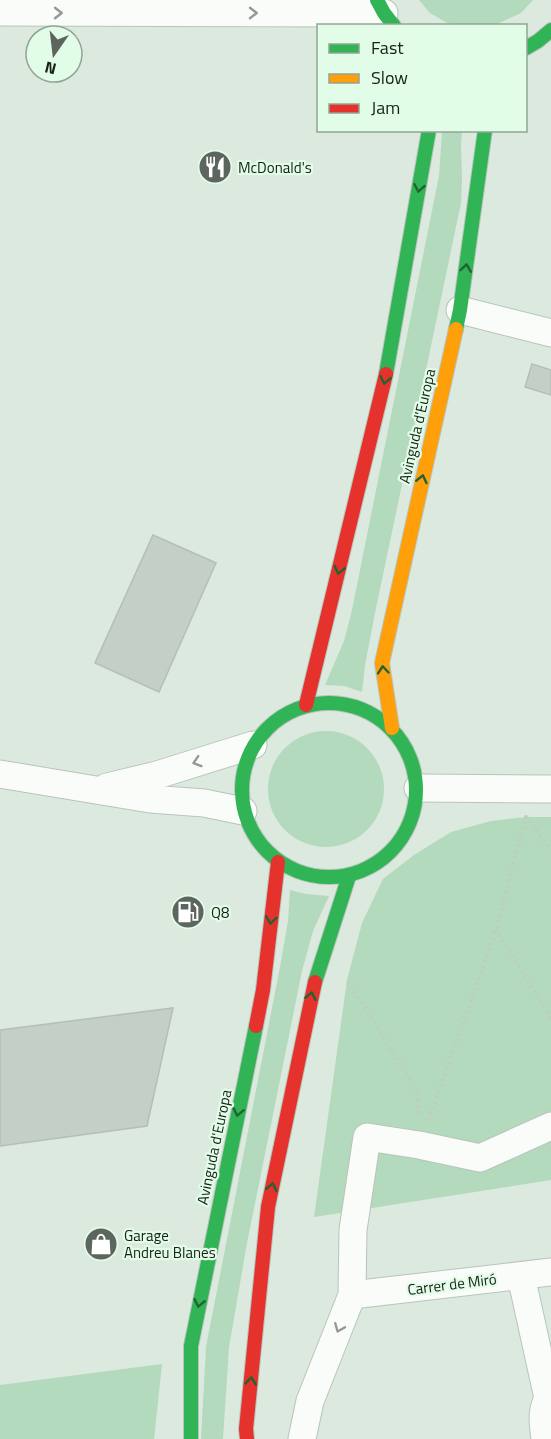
<svg xmlns="http://www.w3.org/2000/svg" width="551" height="1439" viewBox="0 0 551 1439" font-family="'Titillium Web',sans-serif">
	<style>
		.green { fill: #b3dabc }
		.building { fill: #c4d0c7; stroke: #b4bfb6; stroke-width: 1.5 }
		.lines { fill: none; stroke-linecap: round; stroke-linejoin: round }
		.street-casing { stroke: #b9c4bb; stroke-width: 29 }
		.fast-casing { stroke: #b9c4bb; stroke-width: 16 }
		.slow-casing { stroke: #b9c4bb; stroke-width: 16 }
		.jam-casing { stroke: #b9c4bb; stroke-width: 16 }
		.path { stroke: #c4c8c4; stroke-width: 4; stroke-dasharray: 1.5 4.5; stroke-linecap: butt }
		.street { stroke: #fafcfa; stroke-width: 27 }
		.fast { stroke: #30b455; stroke-width: 14 }
		.slow { stroke: #ff9f0a; stroke-width: 14 }
		.jam { stroke: #e5322d; stroke-width: 14 }
		.oneway { stroke: #949995 }
		.oneway2 { stroke: #226334 }
		.labels { text-anchor: middle; dominant-baseline: central; stroke-width: 4.5; stroke-linejoin: round; paint-order: stroke }
		.poi-label { font-size: 15px; fill: #172019; stroke: #e2fde7; text-anchor: start }
		.street-label { font-size: 15px; fill: #172019; stroke: #e2fde7 }
	</style>
	<rect width="100%" height="100%" fill="#dbe9de"/>
	<g class="green">
		<path d="M419,0H533L521,13L493,26L460,25L447,23L430,13Z"/>
		<path d="M442,131H462L461,144L462,179L461,203L375,613L365,665L362,692L344,686L325,685L344,641L352,610L439,176Z"/>
		<circle cx="326" cy="789" r="58"/>
		<path d="M526,817H551V1180L314,1217L347,980L362,923L383,879L414,855L451,832L491,821Z"/>
		<path d="M290,890L306,894L329,896L313,931L302,971L247,1243L229,1347L223,1439H201L206,1347L280,967L288,921Z"/>
		<path d="M162,1364L154,1439H0V1385Z"/>
	</g>
	<g class="building">
		<path d="M532,364L551,370V395L525,387Z"/>
		<path d="M153,535L216,563L159,692L95,663Z"/>
		<path d="M173,1008L147,1126L0,1146V1030Z"/>
	</g>
	<g class="lines">
		<defs>
			<g id="street">
				<path d="M0,12L384,13"/>
				<path d="M460,310L551,333"/>
				<path d="M0,774L150,799L204,803L243,811"/>
				<path d="M107,787L157,775L253,745"/>
				<path d="M418,788L551,789"/>
				<path d="M521,1276L548,1398"/>
				<path d="M352,1295L551,1272"/>
				<path d="M302,1439L310,1401L352,1295L353,1230L367,1137L419,1145L480,1158L551,1126"/>
				<path d="M545,1439C543,1423 540,1408 551,1395"/>
			</g>
			<g id="fast">
				<path d="M377,0L384,13L394,26"/>
				<path d="M526,48L538,41L551,30"/>
				<path d="M456,329L460,310L485,130"/>
				<path d="M386,374L429,130"/>
				<circle cx="329" cy="790" r="87"/>
				<path d="M315,982L349,876"/>
				<path d="M191,1439V1346L256,1026"/>
			</g>
			<path id="slow" d="M392,728L382,663L456,329"/>
			<g id="jam">
				<path d="M306,705L386,374"/>
				<path d="M256,1026L263,990L278,862"/>
				<path d="M247,1439L246,1429L268,1207L315,982"/>
			</g>
		</defs>
		<use href="#street" class="street-casing"/>
		<use href="#fast" class="fast-casing"/>
		<use href="#slow" class="slow-casing"/>
		<use href="#jam" class="jam-casing"/>
		<g class="path">
			<path d="M496,930L551,1018"/>
			<path d="M348,982L418,1092L419,1116"/>
			<path d="M428,1120L496,930L526,817L551,850"/>
		</g>
		<use href="#street" class="street"/>
		<use href="#fast" class="fast"/>
		<use href="#slow" class="slow"/>
		<use href="#jam" class="jam"/>
	</g>
	<defs><path id="oneway-chevron" d="M-2-3.5L2.5 0L-2 3.5" fill="none" stroke-width="1.6" stroke-linecap="round" stroke-linejoin="round" transform="scale(1.5)"/></defs>
	<g class="oneway">
		<use href="#oneway-chevron" transform="translate(58 13)"/>
		<use href="#oneway-chevron" transform="translate(253 13)"/>
		<use href="#oneway-chevron" transform="translate(197 762) rotate(162)"/>
		<use href="#oneway-chevron" transform="translate(339 1328) rotate(112)"/>
	</g>
	<g class="oneway2">
		<use href="#oneway-chevron" transform="translate(419 188) rotate(100)"/>
		<use href="#oneway-chevron" transform="translate(466 268) rotate(-82)"/>
		<use href="#oneway-chevron" transform="translate(385 380) rotate(101)"/>
		<use href="#oneway-chevron" transform="translate(422 479) rotate(-77)"/>
		<use href="#oneway-chevron" transform="translate(339 570) rotate(104)"/>
		<use href="#oneway-chevron" transform="translate(383 670) rotate(-95)"/>
		<use href="#oneway-chevron" transform="translate(271 920) rotate(97)"/>
		<use href="#oneway-chevron" transform="translate(311 996) rotate(-78)"/>
		<use href="#oneway-chevron" transform="translate(238 1112) rotate(102)"/>
		<use href="#oneway-chevron" transform="translate(272 1187) rotate(-78)"/>
		<use href="#oneway-chevron" transform="translate(199 1303) rotate(102)"/>
		<use href="#oneway-chevron" transform="translate(251 1381) rotate(-84)"/>
	</g>
	<defs>
		<symbol id="restaurant-disc" viewBox="-11 -11 22 22"><circle r="9.5" fill="#5c665e" stroke="#e2fde7"/><path d="M-5-6h1v4h1v-4h1v4h1v-4h1v5L-1.5 .5V6h-2V.5L-5-1ZM5-6V6H3V1.5H1.5Q1.5-4 5-6Z" fill="#fff"/></symbol>
		<symbol id="fuel-disc" viewBox="-11 -11 22 22"><circle r="9.5" fill="#5c665e" stroke="#e2fde7"/><path d="M-5.5-6h7V0h2V4h1.3V-2.5L3-4.5l.8-.8L6-3V5H2.5V1h-1V6h-7ZM-4.2-4.7v3.2H.2V-4.7Z" fill="#fff"/></symbol>
		<symbol id="shop-disc" viewBox="-11 -11 22 22"><circle r="9.5" fill="#5c665e" stroke="#e2fde7"/><path d="M-5-2.5h2.3a2.7 3.5 0 0 1 5.4 0H5L5.5 6h-11ZM-1.5-2.5h3a1.5 2.3 0 0 0-3 0Z" fill="#fff"/></symbol>
	</defs>
	<g fill-rule="evenodd">
		<use href="#restaurant-disc" x="196" y="148" width="38" height="38"/>
		<use href="#fuel-disc" x="169" y="893" width="38" height="38"/>
		<use href="#shop-disc" x="82" y="1225" width="38" height="38"/>
	</g>
	<g class="labels">
		<g class="poi-label">
			<text x="238" y="167">McDonald's</text>
			<text x="211" y="912">Q8</text>
			<text x="124" y="1235">Garage<tspan x="124" dy="17">Andreu Blanes</tspan></text>
		</g>
		<g class="street-label">
			<text transform="translate(417 426) rotate(-77)">Avinguda d'Europa</text>
			<text transform="translate(214 1147) rotate(-78)">Avinguda d'Europa</text>
			<text transform="translate(452 1284) rotate(-7)">Carrer de Miró</text>
		</g>
	</g>
	<rect x="317" y="24" width="210" height="108" fill="#e2fde7" stroke="#91a595" stroke-width="1.5"/>
	<rect x="329" y="44" width="30" height="9" fill="#30b455" stroke="#91a595" stroke-width="1.5"/>
	<text x="371" y="54" font-size="18" fill="#172019">Fast</text>
	<rect x="329" y="74" width="30" height="9" fill="#ff9f0a" stroke="#91a595" stroke-width="1.5"/>
	<text x="371" y="84" font-size="18" fill="#172019">Slow</text>
	<rect x="329" y="104" width="30" height="9" fill="#e5322d" stroke="#91a595" stroke-width="1.5"/>
	<text x="371" y="114" font-size="18" fill="#172019">Jam</text>
	<g transform="translate(54 54) rotate(194)"><circle r="28" fill="#e2fde7" stroke="#91a595" stroke-width="1.5"/>
	<path d="M0-4.5L10 22L0 15L-10 22Z" fill="#5c665e"/>
	<text y="-9" font-size="16" font-weight="bold" text-anchor="middle" fill="#172019">N</text>
	</g>
</svg>
